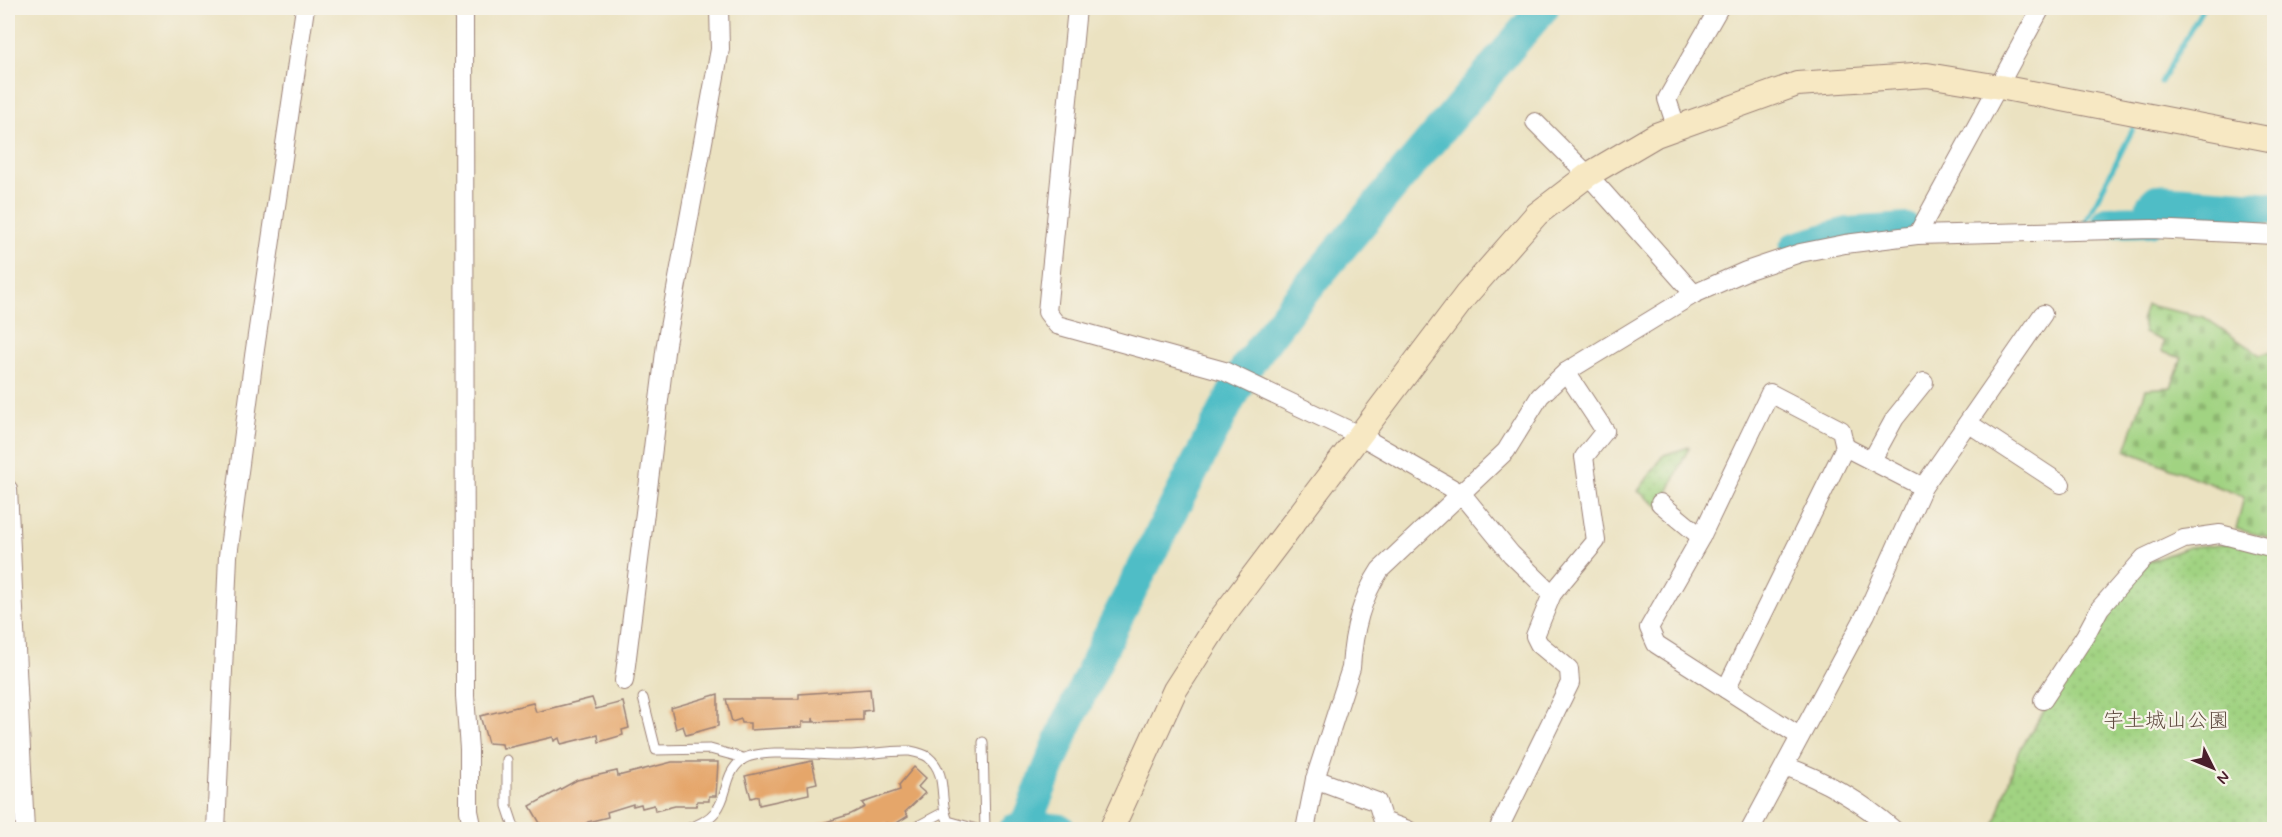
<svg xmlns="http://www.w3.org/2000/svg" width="2282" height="837" viewBox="0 0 2282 837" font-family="Mynerve,'Klee One',sans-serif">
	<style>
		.cemetery { fill: url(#cemetery-stones); stroke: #767956; stroke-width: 1.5 }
		.park { fill: url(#park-dots); stroke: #767956; stroke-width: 1.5 }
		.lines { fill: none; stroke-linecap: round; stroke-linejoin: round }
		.stream { stroke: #4fbdc6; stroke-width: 5 }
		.river { stroke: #4fbdc6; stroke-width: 32 }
		.building { fill: #e5a66a }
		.lane-casing { stroke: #9a8076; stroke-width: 11 }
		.street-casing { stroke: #9a8076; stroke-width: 20 }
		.secondary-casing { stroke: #9a8076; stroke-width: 26 }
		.lane { stroke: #fff; stroke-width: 9 }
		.street { stroke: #fff; stroke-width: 18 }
		.secondary { stroke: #f7e8c3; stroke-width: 24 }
		.labels { text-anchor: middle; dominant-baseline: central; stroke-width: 4.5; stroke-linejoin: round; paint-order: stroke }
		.park-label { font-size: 21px; fill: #604c41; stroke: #f7f3e8 }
	</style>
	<defs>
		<pattern id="cemetery-stones" width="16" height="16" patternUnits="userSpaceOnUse" patternTransform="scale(1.5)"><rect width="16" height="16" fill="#a1d382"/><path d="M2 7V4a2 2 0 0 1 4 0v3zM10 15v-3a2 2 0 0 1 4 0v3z" fill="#8cb570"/></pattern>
		<pattern id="park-dots" width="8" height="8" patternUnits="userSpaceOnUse" patternTransform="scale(1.5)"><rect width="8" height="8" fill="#a1d382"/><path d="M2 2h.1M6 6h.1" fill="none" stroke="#8cb570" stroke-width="1.8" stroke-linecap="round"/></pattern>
	</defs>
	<rect width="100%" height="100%" fill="#f7f3e8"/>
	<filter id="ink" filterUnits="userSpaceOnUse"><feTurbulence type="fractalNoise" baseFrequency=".0167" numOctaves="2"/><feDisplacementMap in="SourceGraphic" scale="12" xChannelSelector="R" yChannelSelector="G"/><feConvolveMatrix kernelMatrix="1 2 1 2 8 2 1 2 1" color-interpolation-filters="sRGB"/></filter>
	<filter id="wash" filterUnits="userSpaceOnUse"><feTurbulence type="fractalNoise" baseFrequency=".008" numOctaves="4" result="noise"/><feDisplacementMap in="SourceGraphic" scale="24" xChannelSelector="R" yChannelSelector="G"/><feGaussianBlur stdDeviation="1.35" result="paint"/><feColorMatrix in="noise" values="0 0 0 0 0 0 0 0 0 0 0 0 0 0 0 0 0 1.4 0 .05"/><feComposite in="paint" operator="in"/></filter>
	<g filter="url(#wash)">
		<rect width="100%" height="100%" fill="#ebe2c1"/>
		<path class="cemetery" d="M2146,305L2204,317L2260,355L2274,350V539L2236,529L2244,497L2125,450L2146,389L2171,387L2182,358L2162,352L2163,341L2144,333L2142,318Z"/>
		<g class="park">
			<path d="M1689,447L1661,508L1638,491L1664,455Z"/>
			<path d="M2233,543L2274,553V829L1993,830L2018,752L2103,619L2148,562L2189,547Z"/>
		</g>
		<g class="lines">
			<g class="stream">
				<path d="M2161,82L2203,8"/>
				<path d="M2085,223L2133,129"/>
			</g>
			<g class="river">
				<path d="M2108,222L2150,221L2152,205L2157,200L2274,208"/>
				<path d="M1795,248L1848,233L1906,229"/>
				<path d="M1025,826L1060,830"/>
				<path d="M1014,830L1025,826L1065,728L1113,626L1247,366L1292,306L1543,8"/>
			</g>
		</g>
		<g id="blocks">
			<g class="building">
				<path d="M870,689L872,710L863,711V720L814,722L813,718V722H802V727L750,730V723H742L741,719L732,722L726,699H799V694Z"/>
				<path d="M718,694V726L686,735L683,726L676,729L671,708Z"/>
				<path d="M592,698L596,709L623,702L629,728L622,730L623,735L599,742L598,735L561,744L559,738L554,741L553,737L503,749L502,744L488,743L480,716L533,703L536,712Z"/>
				<path d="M812,761L817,783L808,785L809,794L759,805L758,796L751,798L745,776Z"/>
				<path d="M672,762H718L716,796H709V801H697L696,806H675L655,811L654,805L642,808L641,804L633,806V804L607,812L608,817L588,822L576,830H544L530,806L577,780L617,771L618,776Z"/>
				<path d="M914,767L926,778L918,787L925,793L905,812L908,816L889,828L886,823L875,830H813V826L851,814L865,807L862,803L900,790L899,785Z"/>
			</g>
		</g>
	</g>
	<g filter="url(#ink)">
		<use href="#blocks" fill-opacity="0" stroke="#9a8076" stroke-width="1.5"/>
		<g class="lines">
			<defs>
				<g id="lane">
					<path d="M643,698L656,750L710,749L743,758"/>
					<path d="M983,742L985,830"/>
					<path d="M507,760V806L515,830"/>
					<path d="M684,830C739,813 715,781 742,760C758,747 825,756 846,755C867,755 890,750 910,751C915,752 924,754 928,757C949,774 938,800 948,821L980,830"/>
					<path d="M910,830L944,812"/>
				</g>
				<g id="street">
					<path d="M464,8L465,696L469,749V811L473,830"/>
					<path d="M1077,8L1047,312L1057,325L1224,371L1361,436L1462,494L1511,554L1552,594L1535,636L1539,644L1569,669L1570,683L1498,830"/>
					<path d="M1535,122L1588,175L1694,294"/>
					<path d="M1676,126L1667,99L1719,8"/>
					<path d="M1917,235L2041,8"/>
					<path d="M1968,423L2061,484"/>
					<path d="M1872,460L1895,418L1924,382"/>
					<path d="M8,489L25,830"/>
					<path d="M1660,503L1701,537"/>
					<path d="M1552,594L1596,541L1584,457L1605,431L1566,372"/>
					<path d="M624,681L666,344L720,49L719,8"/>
					<path d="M1726,689L1845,447"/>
					<path d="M2043,700L2085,636L2100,608L2144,558L2184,539L2220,534L2274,548"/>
					<path d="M1799,736L1656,644L1649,628L1701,537L1770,393L1841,430L1845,447L1923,487"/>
					<path d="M1785,766C1824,780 1862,802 1894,830"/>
					<path d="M1315,779L1377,802L1383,821L1408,830"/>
					<path d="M216,830L228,556L254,356L305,8"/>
					<path d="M1305,830L1315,779L1351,668C1353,633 1360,600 1380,570L1506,451L1540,396L1566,372L1694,294L1746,271L1800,253L1845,244L1917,235L2152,229L2274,235"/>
					<path d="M1750,830L1866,614L1923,487L2043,314"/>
				</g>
				<path id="secondary" d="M1111,830L1175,690L1222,617L1466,295L1537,214L1588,175L1656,135L1797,84L1927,75L2000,87L2274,140"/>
			</defs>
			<use href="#lane" class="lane-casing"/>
			<use href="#street" class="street-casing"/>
			<use href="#secondary" class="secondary-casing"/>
			<use href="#lane" class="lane"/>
			<use href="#street" class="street"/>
			<use href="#secondary" class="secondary"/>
		</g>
	</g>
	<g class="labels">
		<g class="park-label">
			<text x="2166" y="721">宇土城山公園</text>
		</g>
	</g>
	<rect width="2282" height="837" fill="none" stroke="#f7f3e8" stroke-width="30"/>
	<g transform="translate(2213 768) rotate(133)" stroke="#f7f3e8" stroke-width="4.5" paint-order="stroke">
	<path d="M0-4.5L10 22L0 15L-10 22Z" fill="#4a1f2b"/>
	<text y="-9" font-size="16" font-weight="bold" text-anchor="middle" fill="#4a1f2b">N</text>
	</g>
</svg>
